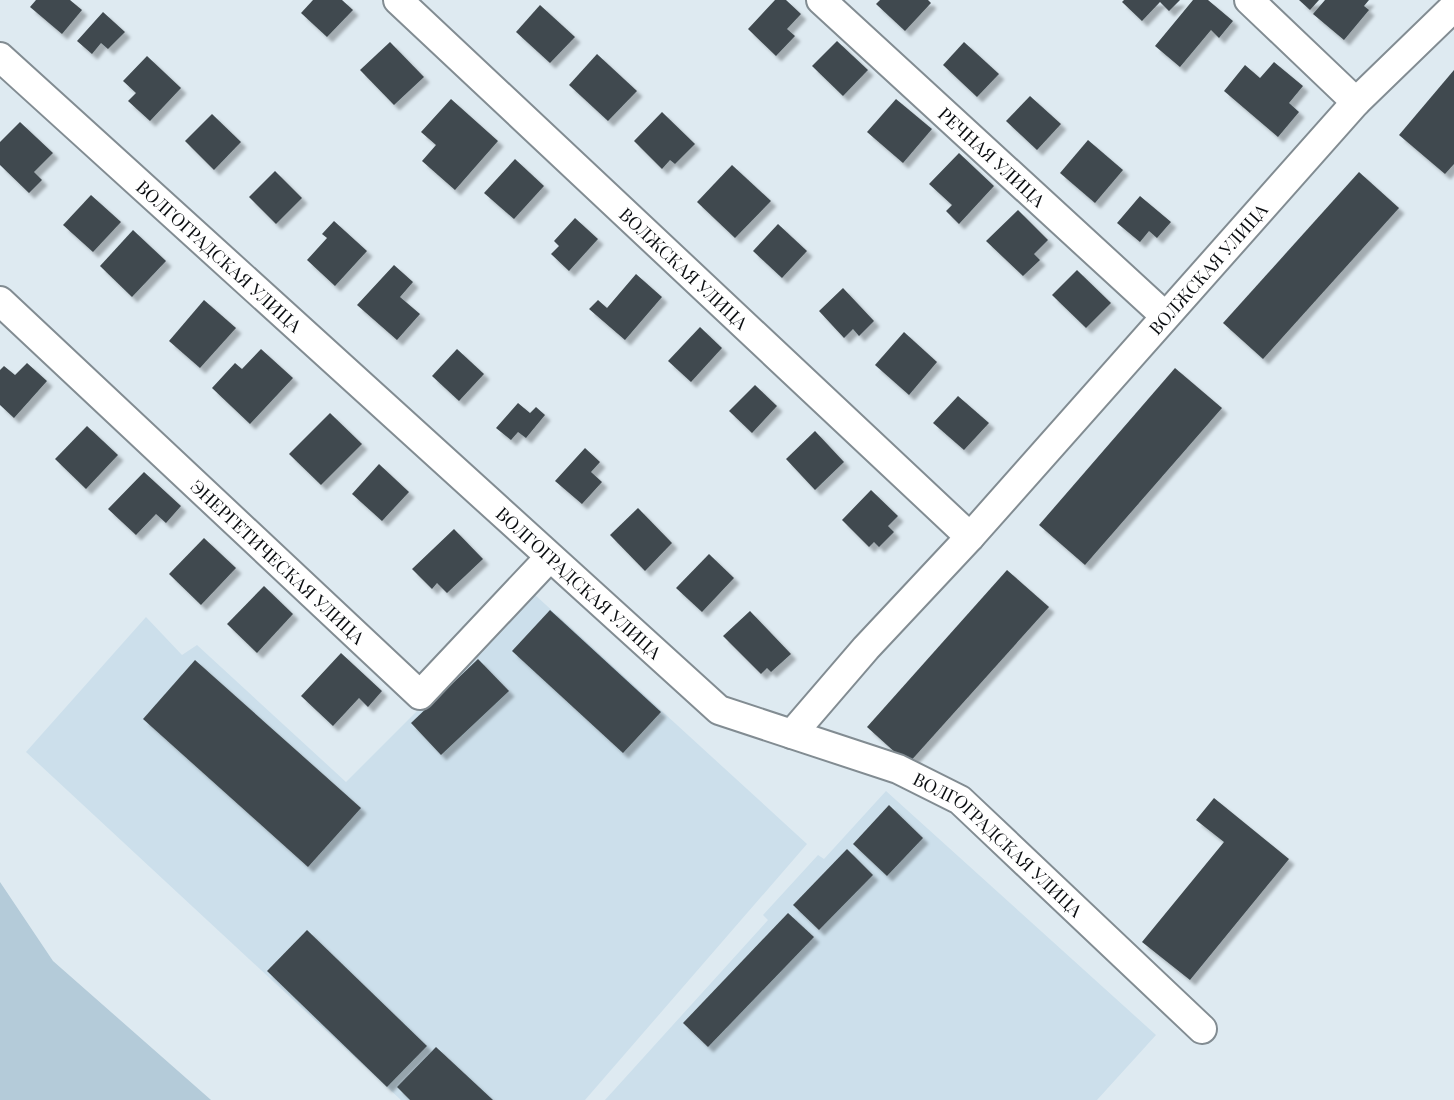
<svg xmlns="http://www.w3.org/2000/svg" width="1454" height="1100" viewBox="0 0 1454 1100" font-family="'Playfair Display',serif">
	<style>
		.built { fill: #ccdfeb }
		.green { fill: #b4cbd9 }
		.building { fill: #404a4f; filter: url(#shadow) }
		.lines { fill: none; stroke-linecap: round; stroke-linejoin: round }
		.minor-casing { stroke: #828c92; stroke-width: 32 }
		.minor { stroke: #fff; stroke-width: 28 }
		.labels { text-anchor: middle; dominant-baseline: central; stroke-width: 6; stroke-linejoin: round; paint-order: stroke }
		.street-label { font-size: 18px; fill: #0a0d10; stroke: #fff }
	</style>
	<defs>
		<filter id="shadow"><feDropShadow dx="5.5" dy="5.5" stdDeviation="1.5" flood-color="#0004"/></filter>
	</defs>
	<rect width="100%" height="100%" fill="#deeaf1"/>
	<g class="built">
		<path d="M534,594L807,844L585,1100H401L26,752L146,617L182,655L197,645L346,782Z"/>
		<path d="M886,791L1156,1035L1097,1100H605L768,920L763,915L818,855L824,859Z"/>
	</g>
	<path class="green" d="M0,882L53,961L211,1100H0Z"/>
	<g class="building">
		<path d="M36,0H70L82,10L62,34L30,7Z"/>
		<path d="M313,0H342L353,10L327,37L301,13Z"/>
		<path d="M775,0H786L801,14L787,29L795,36L776,56L748,29Z"/>
		<path d="M880,0H928L931,3L905,31L876,4Z"/>
		<path d="M1124,0H1180L1169,11L1160,2L1142,21L1122,2Z"/>
		<path d="M1193,0H1208L1233,21L1219,38L1211,30L1180,67L1155,46Z"/>
		<path d="M1299,0H1319L1310,10Z"/>
		<path d="M1325,0H1369L1364,6L1369,10L1344,40L1313,14Z"/>
		<path d="M540,5L575,37L550,63L516,32Z"/>
		<path d="M103,12L125,32L108,49L101,43L92,54L77,41Z"/>
		<path d="M837,41L868,70L843,96L812,66Z"/>
		<path d="M390,42L424,77L394,105L360,70Z"/>
		<path d="M964,42L999,74L977,97L943,65Z"/>
		<path d="M597,54L637,91L608,121L569,85Z"/>
		<path d="M147,56L181,88L150,121L128,101L136,93L123,81Z"/>
		<path d="M1274,62L1303,86L1289,103L1299,112L1278,137L1224,91L1245,65L1260,78Z"/>
		<path d="M1454,70V164L1445,174L1399,135Z"/>
		<path d="M1030,96L1061,124L1037,150L1006,121Z"/>
		<path d="M451,99L498,141L455,190L422,161L436,145L421,132Z"/>
		<path d="M896,99L932,129L903,163L867,132Z"/>
		<path d="M662,112L695,144L675,164L670,160L662,169L634,141Z"/>
		<path d="M212,114L241,142L214,170L185,141Z"/>
		<path d="M20,122L53,153L34,172L42,180L29,193L0,165V142Z"/>
		<path d="M1088,140L1123,170L1095,203L1060,173Z"/>
		<path d="M959,153L994,186L959,224L946,211L952,205L929,184Z"/>
		<path d="M515,159L544,186L514,219L484,193Z"/>
		<path d="M732,165L771,201L735,238L697,202Z"/>
		<path d="M275,171L302,198L276,224L249,197Z"/>
		<path d="M1359,172L1399,208L1263,359L1223,323Z"/>
		<path d="M91,195L121,222L93,252L63,225Z"/>
		<path d="M1140,196L1171,222L1157,238L1149,231L1140,242L1117,223Z"/>
		<path d="M1018,210L1048,240L1034,254L1040,260L1023,276L986,241Z"/>
		<path d="M575,218L598,239L569,271L551,254L559,246L554,241Z"/>
		<path d="M334,221L367,251L335,286L307,260L327,238L322,234Z"/>
		<path d="M778,224L807,251L782,278L753,251Z"/>
		<path d="M133,230L166,261L132,297L100,266Z"/>
		<path d="M394,265L413,282L400,297L420,314L397,340L357,305Z"/>
		<path d="M1077,270L1111,303L1086,328L1052,295Z"/>
		<path d="M636,274L662,297L625,340L589,309L598,300L607,308Z"/>
		<path d="M843,288L874,321L859,336L853,329L844,338L819,311Z"/>
		<path d="M204,300L236,328L200,368L169,341Z"/>
		<path d="M700,327L722,348L691,382L668,361Z"/>
		<path d="M904,332L937,362L909,395L875,365Z"/>
		<path d="M261,349L293,378L250,424L212,388L235,363L242,369Z"/>
		<path d="M457,349L484,374L459,401L432,376Z"/>
		<path d="M27,363L47,381L14,418L0,405V370L4,366L15,375Z"/>
		<path d="M1175,368L1222,408L1085,565L1039,525Z"/>
		<path d="M755,385L777,406L752,433L729,411Z"/>
		<path d="M958,396L989,423L964,450L933,423Z"/>
		<path d="M518,403L530,413L536,407L545,415L526,438L518,432L511,440L496,428Z"/>
		<path d="M330,413L362,444L321,485L289,454Z"/>
		<path d="M87,426L118,455L86,489L55,459Z"/>
		<path d="M815,431L844,462L815,490L786,459Z"/>
		<path d="M585,448L600,462L591,472L602,482L582,504L555,481Z"/>
		<path d="M379,464L409,492L382,521L352,494Z"/>
		<path d="M144,472L181,506L166,523L156,514L136,535L108,509Z"/>
		<path d="M871,490L898,516L888,526L894,532L879,547L874,542L869,547L842,520Z"/>
		<path d="M638,508L672,543L645,571L610,535Z"/>
		<path d="M454,529L483,559L447,593L437,583L432,589L412,569Z"/>
		<path d="M204,538L236,568L201,605L169,574Z"/>
		<path d="M709,554L734,578L702,612L676,588Z"/>
		<path d="M1007,570L1049,607L908,764L867,727Z"/>
		<path d="M264,586L293,614L257,653L227,624Z"/>
		<path d="M550,610L661,712L623,753L512,651Z"/>
		<path d="M750,611L791,654L771,672L767,668L761,674L723,636Z"/>
		<path d="M341,653L382,691L368,707L359,698L333,726L301,696Z"/>
		<path d="M478,659L509,691L441,755L411,723Z"/>
		<path d="M195,660L361,808L308,867L143,719Z"/>
		<path d="M1214,798L1289,859L1190,980L1142,942L1224,842L1196,820Z"/>
		<path d="M889,805L923,838L887,876L853,844Z"/>
		<path d="M847,849L873,875L819,930L793,905Z"/>
		<path d="M788,913L814,937L708,1047L683,1023Z"/>
		<path d="M307,930L427,1046L387,1087L267,971Z"/>
		<path d="M436,1047L493,1100H410L397,1087Z"/>
	</g>
	<g class="lines">
		<defs>
			<g id="minor">
				<path id="s1" d="M398,0L970,537"/>
				<path id="s2" d="M821,0L1164,315"/>
				<path d="M1249,0L1356,102"/>
				<path id="s3" d="M0,57L719,710L898,769L960,800L1202,1029"/>
				<path id="s4" d="M0,301L420,695L549,558"/>
				<path id="s5" d="M792,734L866,648L970,537L1356,102L1454,7"/>
			</g>
		</defs>
		<use href="#minor" class="minor-casing"/>
		<use href="#minor" class="minor"/>
	</g>
	<g class="labels">
		<g class="street-label">
			<text stroke="none"><textPath href="#s2" startOffset="232">РЕЧНАЯ УЛИЦА</textPath></text>
			<text stroke="none"><textPath href="#s3" startOffset="296">ВОЛГОГРАДСКАЯ УЛИЦА</textPath></text>
			<text stroke="none"><textPath href="#s5" startOffset="624">ВОЛЖСКАЯ УЛИЦА</textPath></text>
			<text stroke="none"><textPath href="#s1" startOffset="392">ВОЛЖСКАЯ УЛИЦА</textPath></text>
			<text stroke="none"><textPath href="#s4" startOffset="381">ЭНЕРГЕТИЧЕСКАЯ УЛИЦА</textPath></text>
			<text stroke="none"><textPath href="#s3" startOffset="782">ВОЛГОГРАДСКАЯ УЛИЦА</textPath></text>
			<text stroke="none"><textPath href="#s3" startOffset="1286">ВОЛГОГРАДСКАЯ УЛИЦА</textPath></text>
		</g>
	</g>
</svg>
